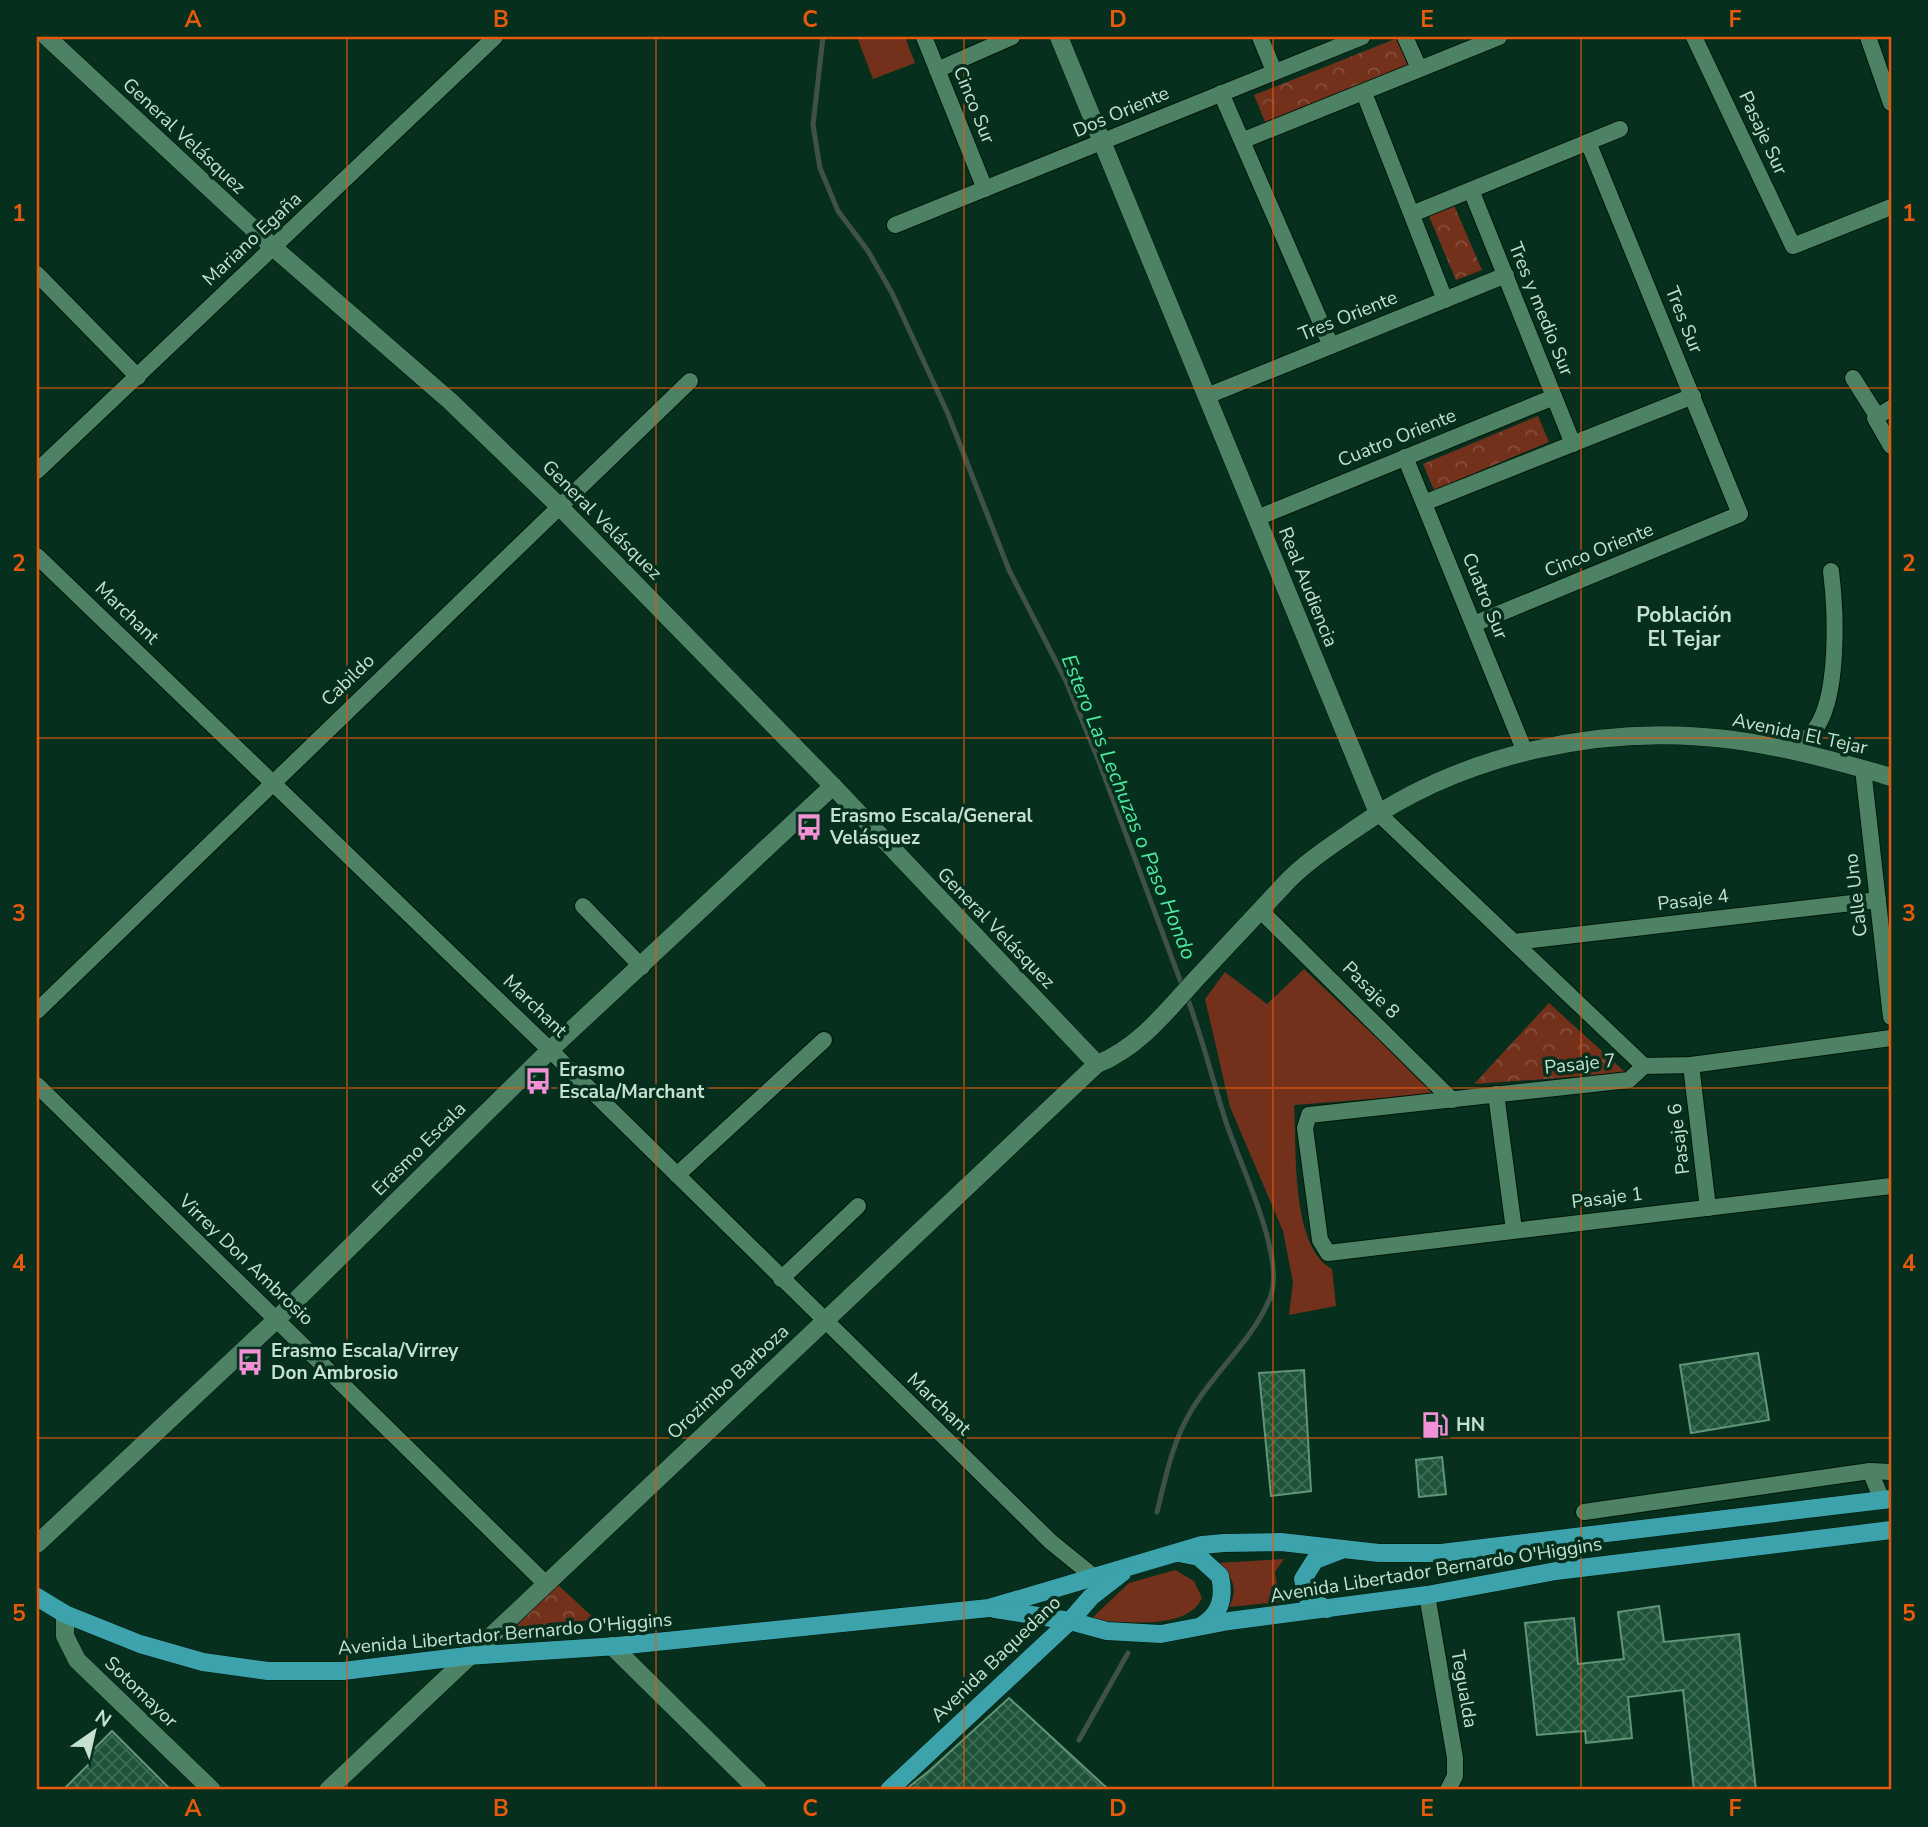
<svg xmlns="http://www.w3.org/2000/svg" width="1928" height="1827" viewBox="0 0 1928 1827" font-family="'Nunito Sans',sans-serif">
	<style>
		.green { fill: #73311b }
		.forest { fill: url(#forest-crowns) }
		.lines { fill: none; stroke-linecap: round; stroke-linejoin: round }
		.stream { stroke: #405248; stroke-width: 5 }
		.building { fill: url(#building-cross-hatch); stroke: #619577; stroke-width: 2 }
		.street-casing { stroke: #001609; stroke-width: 18 }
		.secondary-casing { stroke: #001609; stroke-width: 19 }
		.primary-casing { stroke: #001609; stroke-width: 19 }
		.street { stroke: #4e8265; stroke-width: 16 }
		.secondary { stroke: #4e8265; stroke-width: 18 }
		.primary { stroke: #3ca2ab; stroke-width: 18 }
		.grid { fill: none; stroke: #e8590c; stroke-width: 2; stroke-opacity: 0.55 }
		.labels { text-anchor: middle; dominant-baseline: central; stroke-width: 7; stroke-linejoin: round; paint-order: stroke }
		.street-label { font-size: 19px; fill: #c6e1d0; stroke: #06301d }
		.poi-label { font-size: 19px; font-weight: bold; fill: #c6e1d0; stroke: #06301d; text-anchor: start }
		.neighbourhood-label { font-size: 21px; font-weight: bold; fill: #c6e1d0; stroke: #06301d }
		.water-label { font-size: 21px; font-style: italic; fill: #4deba0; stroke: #06301d }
		.neatline { fill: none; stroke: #e8590c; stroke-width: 2.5 }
		.grid-label { font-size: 23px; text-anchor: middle; font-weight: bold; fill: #e8590c }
	</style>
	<defs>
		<pattern id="forest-crowns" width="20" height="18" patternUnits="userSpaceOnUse" patternTransform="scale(1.75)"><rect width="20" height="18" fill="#73311b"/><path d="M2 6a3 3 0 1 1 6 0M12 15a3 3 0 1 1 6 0" fill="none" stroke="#854f3b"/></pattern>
		<pattern id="building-cross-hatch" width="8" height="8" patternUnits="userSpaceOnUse" patternTransform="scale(1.75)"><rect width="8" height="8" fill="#1f5339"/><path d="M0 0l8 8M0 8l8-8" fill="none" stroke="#3e6b55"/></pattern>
	</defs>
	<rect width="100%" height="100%" fill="#06301d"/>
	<g class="green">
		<path d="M857,37H905L915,63L873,79Z"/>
		<path d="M1304,969L1436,1094L1294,1105C1297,1148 1290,1246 1332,1269L1336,1306L1289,1315L1293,1282L1283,1231L1230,1107L1205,999L1225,972L1267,1004Z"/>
		<path d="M1284,1559L1275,1572L1277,1585L1291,1601L1229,1607C1239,1587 1233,1577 1216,1563Z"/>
		<path d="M1175,1570L1194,1581L1202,1598C1187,1632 1121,1621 1090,1620L1129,1583Z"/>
	</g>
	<g class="forest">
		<path d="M1400,37L1410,64L1265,122L1254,95Z"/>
		<path d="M1453,203L1482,270L1456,280L1428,214Z"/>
		<path d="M1538,416L1549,442L1434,490L1423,464Z"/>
		<path d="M1549,1003L1626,1073L1474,1084Z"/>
		<path d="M558,1585L596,1620L548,1623L537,1637L502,1640Z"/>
	</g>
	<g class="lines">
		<g class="stream">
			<path d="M823,37L813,125L820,168L838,211L868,251L892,293L948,414L1009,570L1066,681L1098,759L1183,988"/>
			<path d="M1157,1512C1166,1476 1172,1443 1191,1411C1214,1372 1253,1340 1270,1298C1287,1257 1238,1161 1225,1119C1212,1078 1202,1037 1187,997"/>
			<path d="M1079,1740L1128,1653"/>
		</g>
	</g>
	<g class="building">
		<path d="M1758,1353L1769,1420L1691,1433L1680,1365Z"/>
		<path d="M1304,1370L1311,1491L1271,1496L1259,1373Z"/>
		<path d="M1442,1457L1446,1494L1419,1497L1416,1460Z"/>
		<path d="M1659,1606L1664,1642L1739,1634L1756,1790H1694L1683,1690L1628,1697L1632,1738L1586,1743L1585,1731L1537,1735L1525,1623L1574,1618L1578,1664L1624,1659L1618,1612Z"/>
		<path d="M1009,1698L1109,1790H905L929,1771Z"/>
		<path d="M112,1731L171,1790H63L91,1762L86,1757Z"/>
	</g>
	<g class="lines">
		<defs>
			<g id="street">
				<path d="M924,37L985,189"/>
				<path d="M1260,37L1274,71"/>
				<path d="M1405,37L1419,68"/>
				<path d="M1694,37L1793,246L1891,207"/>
				<path d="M1868,37L1891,103"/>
				<path d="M937,70L1012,37"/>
				<path d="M1221,93L1331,346"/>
				<path d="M1364,93L1445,300"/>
				<path d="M1244,140L1499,37"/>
				<path d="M1471,190L1573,444"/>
				<path d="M1412,214L1620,129"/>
				<path d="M895,225L1362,37"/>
				<path d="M37,274L138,377"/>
				<path d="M1853,378L1877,416"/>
				<path d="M1207,396L1506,275"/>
				<path d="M1891,408L1875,418L1891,446"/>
				<path d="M1405,457L1525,752"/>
				<path d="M37,471L495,37"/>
				<path d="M1424,503L1693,396"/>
				<path d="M1257,518L1554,397"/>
				<path d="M37,556L550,1050L1051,1542L1093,1576"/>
				<path d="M1474,624L1740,514L1588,142"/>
				<path d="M1792,750C1799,745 1808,739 1813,732C1840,700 1836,611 1831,571"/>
				<path d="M1863,769L1891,1017"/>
				<path d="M1378,813L1644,1066"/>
				<path d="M583,906L642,967"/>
				<path d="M1260,910L1452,1100"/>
				<path d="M1514,942L1878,900"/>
				<path d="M37,1011L690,381"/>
				<path d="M1691,1065L1708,1208"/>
				<path d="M1644,1066L1629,1080L1309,1115L1305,1128L1320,1240L1328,1253L1891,1186"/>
				<path d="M1644,1066L1691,1065L1891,1038"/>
				<path d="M37,1085L545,1583"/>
				<path d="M1496,1094L1514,1230"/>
				<path d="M677,1175L824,1040"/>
				<path d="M781,1279L858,1206"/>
				<path d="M1870,1471L1882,1500"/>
				<path d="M1584,1512L1870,1471L1891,1472"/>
				<path d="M1427,1595L1455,1758V1776L1448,1790"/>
			</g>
			<g id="secondary">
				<path d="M47,37L274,248L450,401L560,507L833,786L1097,1064"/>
				<path d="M1059,37L1378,813"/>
				<path d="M37,1544L277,1319L550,1050L833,786"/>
				<path d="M65,1614V1636L77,1660L212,1790"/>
				<path d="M612,1646L758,1790"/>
				<path d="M328,1790L1097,1064C1138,1048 1167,1011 1196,979C1225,948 1254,917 1283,886C1304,863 1332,845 1358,827C1462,754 1600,724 1726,739C1782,746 1837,761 1891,777"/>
			</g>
			<g id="primary">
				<path d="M1179,1553L1199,1557L1220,1576C1225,1598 1220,1615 1201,1626"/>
				<path d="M37,1597L65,1614L140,1644L203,1662L268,1671H343L467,1656L617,1646L989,1608L1202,1545L1224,1543L1281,1542L1379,1553H1441L1891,1499"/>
				<path d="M995,1609L1070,1621L1107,1631L1161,1634L1229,1621L1427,1595L1556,1571L1891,1530"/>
				<path d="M1327,1609L1308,1599L1303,1579L1315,1560L1341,1550"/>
				<path d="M889,1790L1070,1621L1091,1597L1122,1573"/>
			</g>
		</defs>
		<use href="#street" class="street-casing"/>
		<use href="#secondary" class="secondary-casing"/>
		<use href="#primary" class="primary-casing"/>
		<use href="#street" class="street"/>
		<use href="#secondary" class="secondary"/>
		<use href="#primary" class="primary"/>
	</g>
	<path class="grid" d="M347,37V1790M656,37V1790M964,37V1790M1273,37V1790M1581,37V1790M37,388H1891M37,738H1891M37,1088H1891M37,1438H1891"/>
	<defs>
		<symbol id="bus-bare" viewBox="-9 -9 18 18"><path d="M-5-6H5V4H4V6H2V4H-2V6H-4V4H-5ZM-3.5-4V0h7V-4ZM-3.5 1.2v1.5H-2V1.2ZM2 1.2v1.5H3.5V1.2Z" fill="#f391d6" stroke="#06301d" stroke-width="2.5" paint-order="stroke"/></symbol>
		<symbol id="fuel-bare" viewBox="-9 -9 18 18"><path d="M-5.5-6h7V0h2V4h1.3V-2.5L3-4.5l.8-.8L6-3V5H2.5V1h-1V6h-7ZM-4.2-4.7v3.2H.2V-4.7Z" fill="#f391d6" stroke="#06301d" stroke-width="2.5" paint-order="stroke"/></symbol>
	</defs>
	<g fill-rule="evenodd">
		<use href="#bus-bare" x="790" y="808" width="38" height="38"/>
		<use href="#bus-bare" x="519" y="1062" width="38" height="38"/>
		<use href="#bus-bare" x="231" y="1343" width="38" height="38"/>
		<use href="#fuel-bare" x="1416" y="1406" width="38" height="38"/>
	</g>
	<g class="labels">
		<g class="street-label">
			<text transform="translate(974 105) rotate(68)">Cinco Sur</text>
			<text transform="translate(1121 112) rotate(-23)">Dos Oriente</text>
			<text transform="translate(1763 133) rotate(65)">Pasaje Sur</text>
			<text transform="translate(184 136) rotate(43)">General Velásquez</text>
			<text transform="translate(252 239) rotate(-43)">Mariano Egaña</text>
			<text transform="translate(1541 309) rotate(68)">Tres y medio Sur</text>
			<text transform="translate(1348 316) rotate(-22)">Tres Oriente</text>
			<text transform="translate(1684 320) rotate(68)">Tres Sur</text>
			<text transform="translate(1397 438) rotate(-22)">Cuatro Oriente</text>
			<text transform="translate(602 520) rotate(45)">General Velásquez</text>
			<text transform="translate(1599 550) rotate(-22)">Cinco Oriente</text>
			<text transform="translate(1308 587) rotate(68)">Real Audiencia</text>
			<text transform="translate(1485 596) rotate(68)">Cuatro Sur</text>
			<text transform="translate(127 613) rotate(44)">Marchant</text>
			<text transform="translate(348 680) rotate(-44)">Cabildo</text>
			<text transform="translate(1800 734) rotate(12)">Avenida El Tejar</text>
			<text transform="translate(1856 895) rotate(-97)">Calle Uno</text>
			<text transform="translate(1693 900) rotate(-7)">Pasaje 4</text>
			<text transform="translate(996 928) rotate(46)">General Velásquez</text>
			<text transform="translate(1371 990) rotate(45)">Pasaje 8</text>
			<text transform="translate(535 1006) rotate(44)">Marchant</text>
			<text transform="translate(1580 1064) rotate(-6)">Pasaje 7</text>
			<text transform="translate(1679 1139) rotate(-97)">Pasaje 6</text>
			<text transform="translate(419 1149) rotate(-45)">Erasmo Escala</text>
			<text transform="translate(1607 1198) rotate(-7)">Pasaje 1</text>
			<text transform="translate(246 1260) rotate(44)">Virrey Don Ambrosio</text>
			<text transform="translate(728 1382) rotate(-43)">Orozimbo Barboza</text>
			<text transform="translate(939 1404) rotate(44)">Marchant</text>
			<text transform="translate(1436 1570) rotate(-9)">Avenida Libertador Bernardo O'Higgins</text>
			<text transform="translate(505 1634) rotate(-5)">Avenida Libertador Bernardo O'Higgins</text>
			<text transform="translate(996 1659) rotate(-44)">Avenida Baquedano</text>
			<text transform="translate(1464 1689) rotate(80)">Tegualda</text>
			<text transform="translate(141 1692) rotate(44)">Sotomayor</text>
		</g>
		<g class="poi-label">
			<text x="830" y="816">Erasmo Escala/General<tspan x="830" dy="22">Velásquez</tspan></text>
			<text x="559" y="1070">Erasmo<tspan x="559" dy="22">Escala/Marchant</tspan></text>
			<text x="271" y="1351">Erasmo Escala/Virrey<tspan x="271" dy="22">Don Ambrosio</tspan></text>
			<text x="1456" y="1425">HN</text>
		</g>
		<g class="neighbourhood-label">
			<text x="1684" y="615">Población<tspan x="1684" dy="24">El Tejar</tspan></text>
		</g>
		<g class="water-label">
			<text transform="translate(1129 807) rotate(68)">Estero Las Lechuzas o Paso Hondo</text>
		</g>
	</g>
	<rect width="1928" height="1827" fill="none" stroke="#06301d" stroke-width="77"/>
	<g transform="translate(94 1732) rotate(34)" stroke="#06301d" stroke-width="5" paint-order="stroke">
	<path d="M0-5L12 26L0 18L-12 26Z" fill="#c6e1d0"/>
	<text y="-10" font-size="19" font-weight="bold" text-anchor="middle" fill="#c6e1d0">N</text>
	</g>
	<rect x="38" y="38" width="1852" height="1750" class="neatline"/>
	<g class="grid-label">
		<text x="193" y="27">A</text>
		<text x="501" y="27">B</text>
		<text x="810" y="27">C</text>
		<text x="1118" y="27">D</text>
		<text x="1427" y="27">E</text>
		<text x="1735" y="27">F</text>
		<text x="19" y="221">1</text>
		<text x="1909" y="221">1</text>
		<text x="19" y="571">2</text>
		<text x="1909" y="571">2</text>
		<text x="19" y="921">3</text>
		<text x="1909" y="921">3</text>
		<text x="19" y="1271">4</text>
		<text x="1909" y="1271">4</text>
		<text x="19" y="1621">5</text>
		<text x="1909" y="1621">5</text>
		<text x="193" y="1816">A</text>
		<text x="501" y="1816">B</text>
		<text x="810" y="1816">C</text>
		<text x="1118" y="1816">D</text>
		<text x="1427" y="1816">E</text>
		<text x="1735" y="1816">F</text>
	</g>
</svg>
